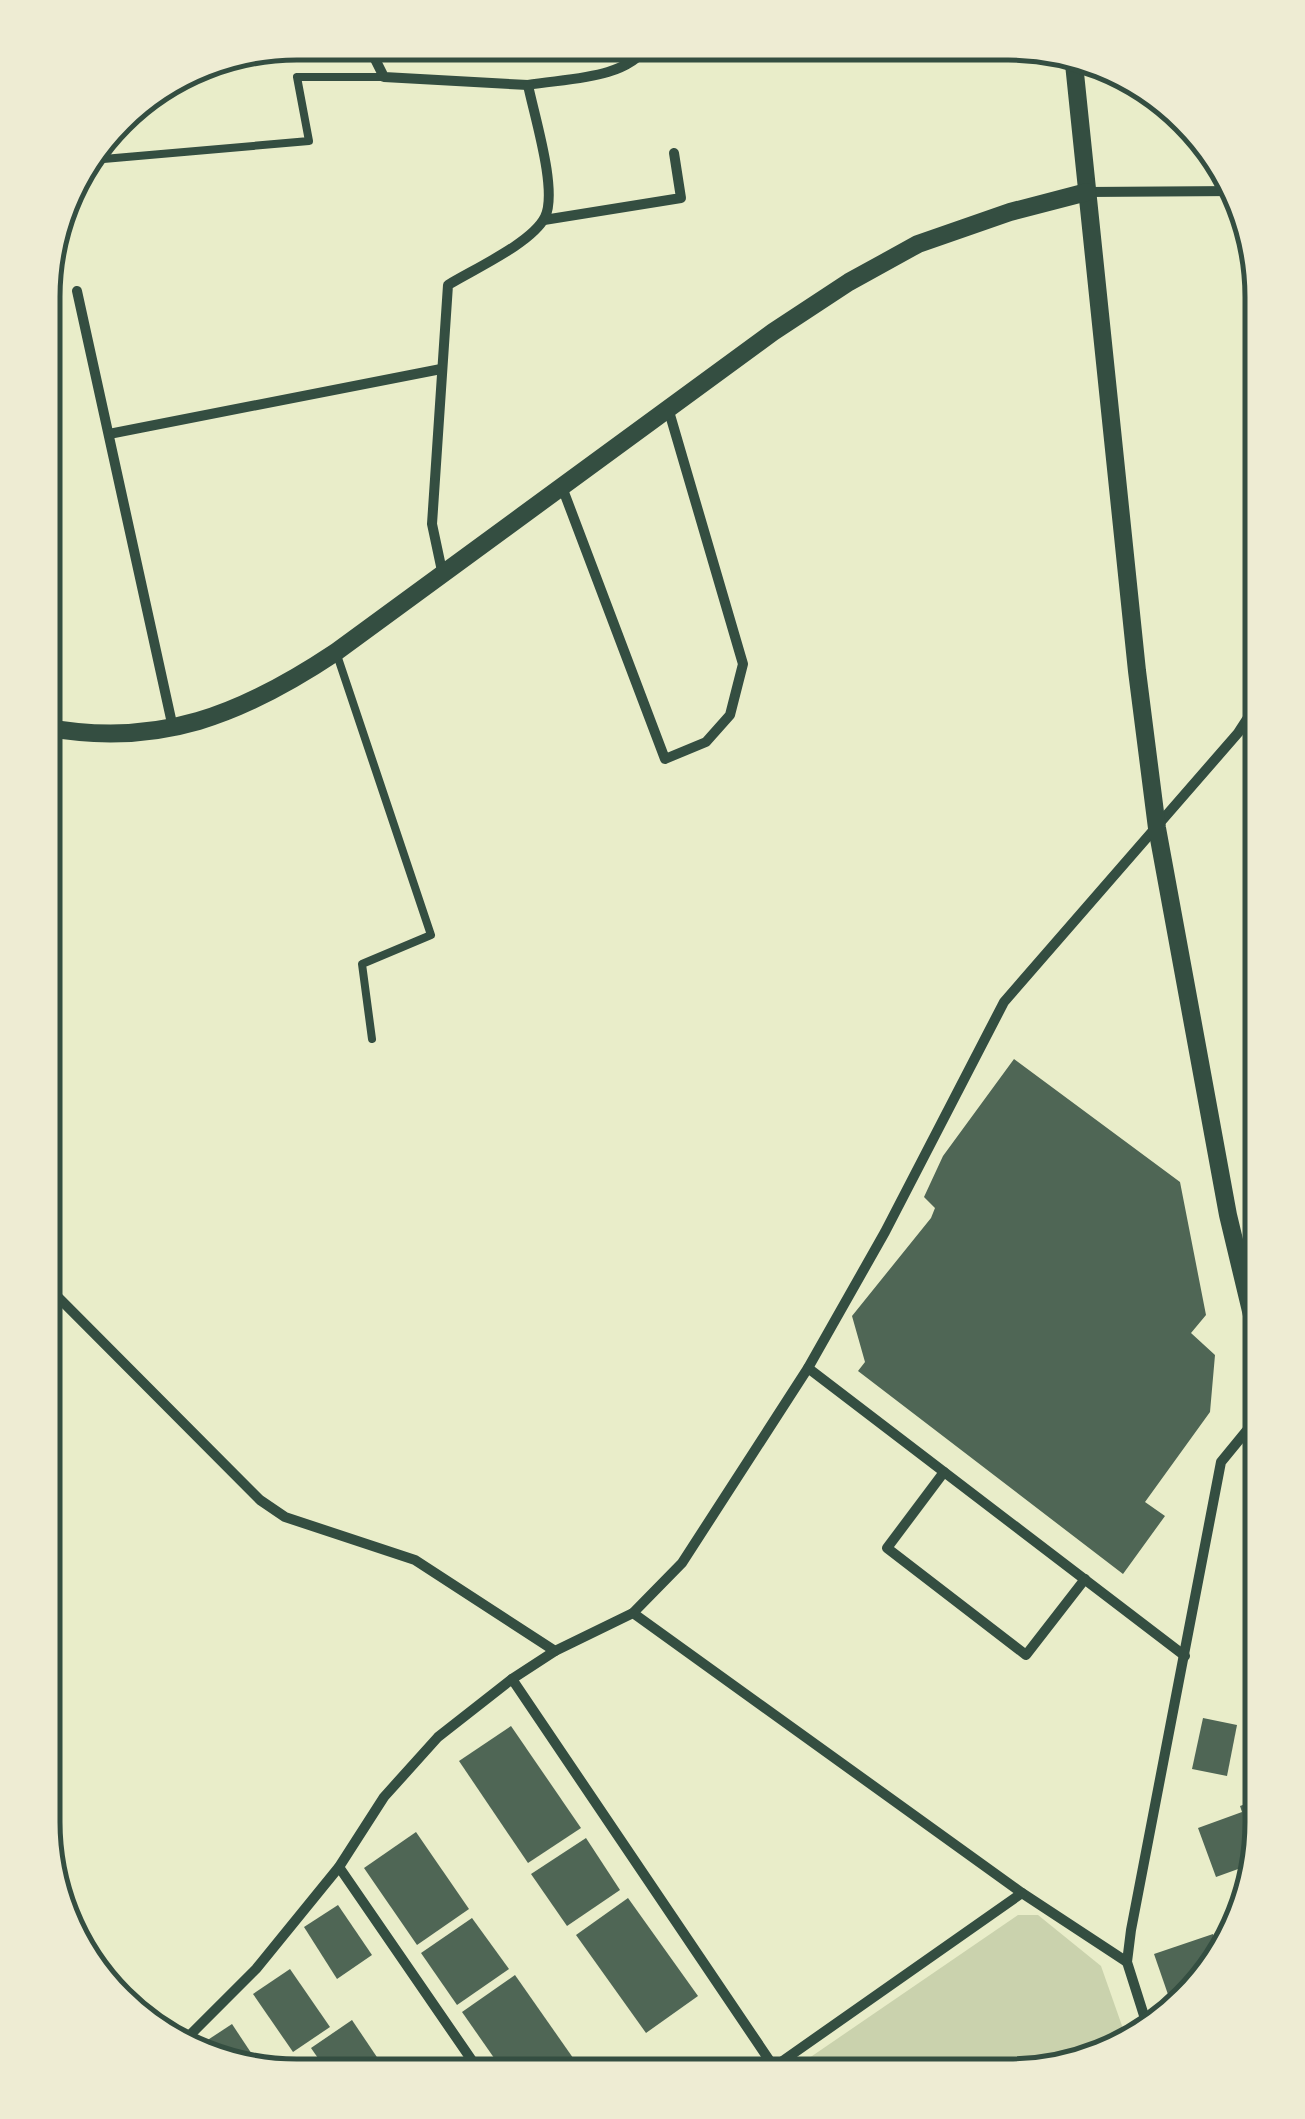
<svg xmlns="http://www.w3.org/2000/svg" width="1305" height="2119" viewBox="0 0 1305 2119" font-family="Ubuntu,sans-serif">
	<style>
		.green { fill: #cad2ad }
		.building { fill: #4f6655 }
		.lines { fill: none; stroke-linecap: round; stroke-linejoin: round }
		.service { stroke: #344e41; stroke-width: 8 }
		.minor { stroke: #344e41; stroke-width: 10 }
		.tertiary { stroke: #344e41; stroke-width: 18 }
		.rim { fill: none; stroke: #344e41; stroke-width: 5 }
	</style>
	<rect width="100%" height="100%" fill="#e9edc9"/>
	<path class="green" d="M1018,1915H1038L1101,1966L1127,2040L1105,2057L1009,2076H801L796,2067Z"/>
	<g class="building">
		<path d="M1262,997V1053L1258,1054L1247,1000Z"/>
		<path d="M1014,1059L1180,1182L1206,1315L1191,1333L1215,1355L1210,1412L1145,1502L1165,1516L1123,1574L858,1371L865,1362L852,1316L931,1218L935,1208L924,1197L943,1156Z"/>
		<path d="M1203,1718L1237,1725L1227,1776L1192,1769Z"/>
		<path d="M511,1726L581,1828L528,1863L459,1761Z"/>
		<path d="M1262,1798V1839L1252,1864L1216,1877L1198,1828L1242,1812L1240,1806Z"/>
		<path d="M416,1832L469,1909L417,1945L364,1868Z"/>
		<path d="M586,1838L620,1890L567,1926L531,1874Z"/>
		<path d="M628,1898L698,1996L646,2033L576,1935Z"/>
		<path d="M338,1905L372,1955L337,1979L304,1927Z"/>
		<path d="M472,1918L509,1969L457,2005L421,1953Z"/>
		<path d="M1213,1934L1219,1952L1210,1976L1172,2006L1154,1954Z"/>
		<path d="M290,1969L330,2027L293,2052L253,1994Z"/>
		<path d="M515,1975L585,2075H506L462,2012Z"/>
		<path d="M352,2020L389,2075L329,2074L311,2048Z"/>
		<path d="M232,2024L265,2074L197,2047Z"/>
	</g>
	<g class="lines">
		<g class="service">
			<path d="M92,154V160L309,141L297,77H384"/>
			<path d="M336,652L431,935L362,964L372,1039"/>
		</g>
		<g class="minor">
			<path d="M367,43L384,77L528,85"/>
			<path d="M1087,192L1236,191"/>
			<path d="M544,220L681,198L674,153"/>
			<path d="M77,291L173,728"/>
			<path d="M109,434L441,369"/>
			<path d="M562,487L665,759L706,742L730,715L743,664L668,408"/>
			<path d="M442,571L432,524L448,285C474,269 532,243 545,217C558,191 534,115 528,85C569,78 624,80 649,45"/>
			<path d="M43,1282L260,1500L285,1517L415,1560L555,1651"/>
			<path d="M808,1368L1185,1656"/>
			<path d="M944,1472L887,1548L1026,1655L1085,1579"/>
			<path d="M633,1613L1022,1893L1127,1962"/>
			<path d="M512,1679L780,2076"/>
			<path d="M339,1867L482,2075"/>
			<path d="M1147,2025L1127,1962L1131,1930L1221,1462L1262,1412"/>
			<path d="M184,2041L256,1969L339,1867L384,1797L438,1737L512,1679L555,1651L633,1613L682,1563L808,1368L885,1232L1004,1002L1238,733L1262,696"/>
			<path d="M774,2067L1022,1893"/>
		</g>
		<g class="tertiary">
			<path d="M1073,54L1137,671L1157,828L1228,1215L1262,1357"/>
			<path d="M44,727C159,749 243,714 336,652L773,332L849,282L918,244L1010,212L1087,192"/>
		</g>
	</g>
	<path d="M0 0H1305V2119H0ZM297 60H1008A237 237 0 0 1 1245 297V1822A237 237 0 0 1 1008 2059H297A237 237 0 0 1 60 1822V297A237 237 0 0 1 297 60Z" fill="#eeecd3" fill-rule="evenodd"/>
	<path class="rim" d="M297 60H1008A237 237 0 0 1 1245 297V1822A237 237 0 0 1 1008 2059H297A237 237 0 0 1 60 1822V297A237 237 0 0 1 297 60Z"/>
</svg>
